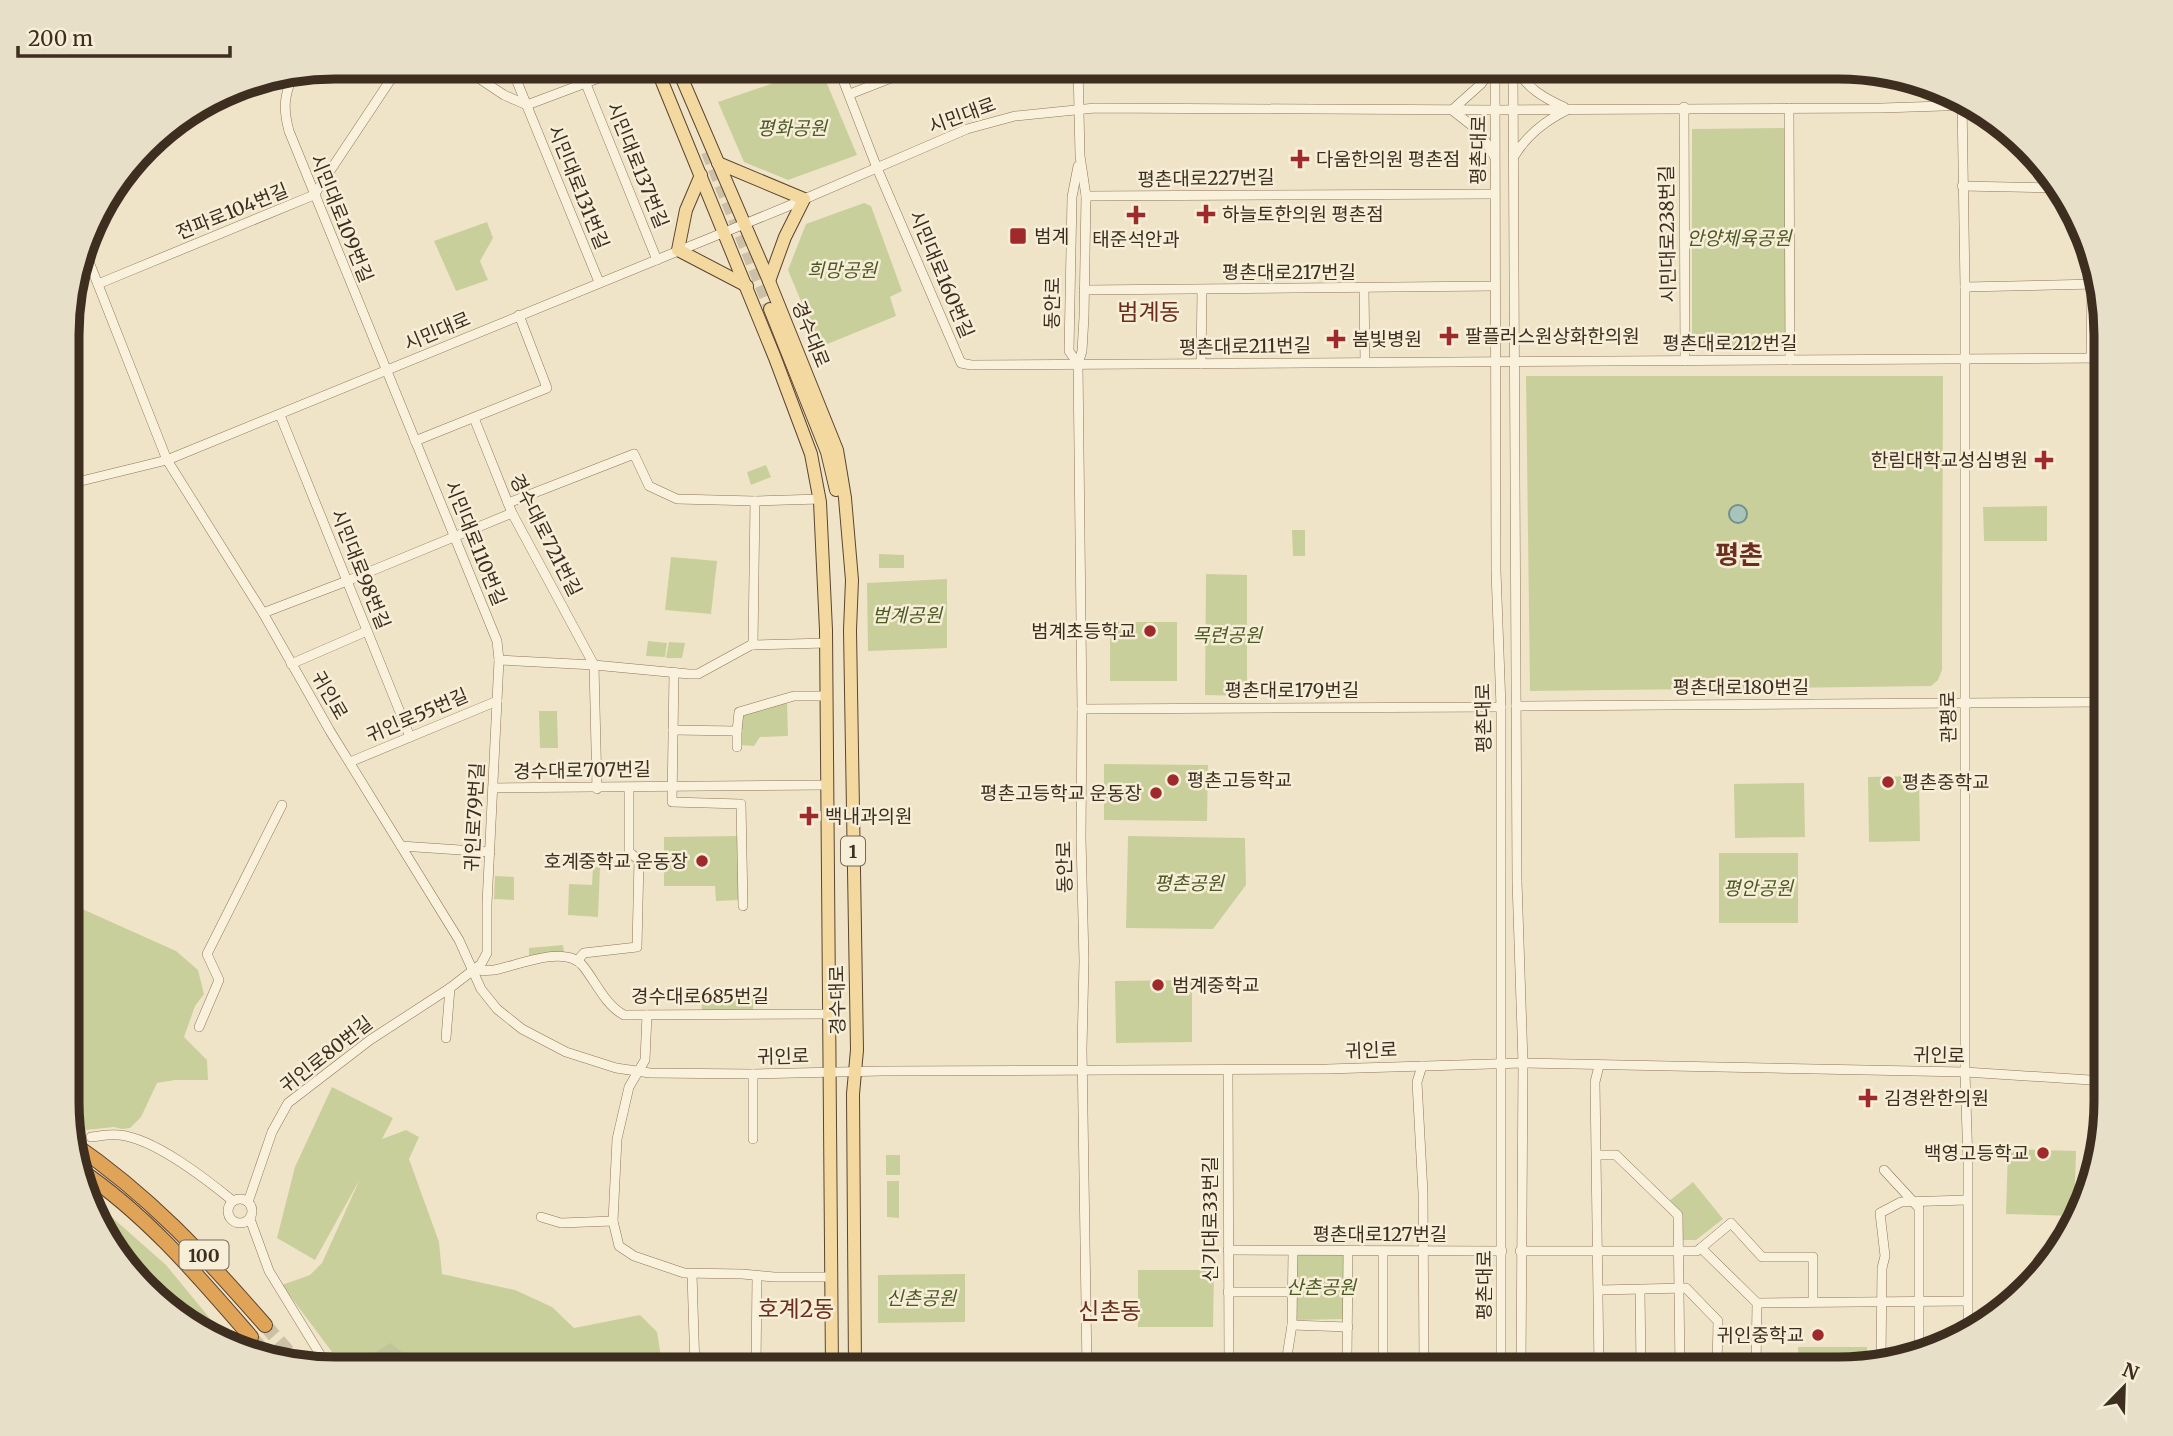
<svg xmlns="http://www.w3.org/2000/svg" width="2173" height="1436" viewBox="0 0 2173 1436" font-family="Merriweather,'Noto Sans KR',serif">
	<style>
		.green { fill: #c9cf9b }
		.cemetery { fill: #bfc49a }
		.water { fill: #a9c4bc; stroke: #6f938a; stroke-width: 2 }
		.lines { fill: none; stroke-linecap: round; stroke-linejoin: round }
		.major-tunnel { stroke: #ccc0a6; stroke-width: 12; stroke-dasharray: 12 6; stroke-linecap: butt }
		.highway-tunnel { stroke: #ccc0a6; stroke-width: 14; stroke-dasharray: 14 7; stroke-linecap: butt }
		.minor-casing { stroke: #8d765c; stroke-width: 10 }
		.major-casing { stroke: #5b4430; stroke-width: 14 }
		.highway-casing { stroke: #5b4430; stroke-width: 16 }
		.minor { stroke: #faf1dc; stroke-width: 9 }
		.major { stroke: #f3d9a0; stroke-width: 12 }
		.highway { stroke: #e0a458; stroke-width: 14 }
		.poi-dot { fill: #9e2a2b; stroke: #f7eed8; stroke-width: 2.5 }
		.labels { text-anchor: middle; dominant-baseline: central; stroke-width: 5; stroke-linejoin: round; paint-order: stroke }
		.shield { fill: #f7eed8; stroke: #756857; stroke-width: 2 }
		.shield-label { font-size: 18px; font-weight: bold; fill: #3d2e20 }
		.street-label { font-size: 19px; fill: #3d2e20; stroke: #f7eed8 }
		.park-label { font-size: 19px; font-style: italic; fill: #4d5a26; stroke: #f7eed8 }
		.poi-label { font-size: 19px; fill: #3d2e20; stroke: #f7eed8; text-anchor: start }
		.quarter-label { font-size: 23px; fill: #6b2e1e; stroke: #f7eed8 }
		.district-label { font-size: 26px; font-weight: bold; fill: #6b2e1e; stroke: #f7eed8 }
		.rim { fill: none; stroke: #3d2e20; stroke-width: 9 }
	</style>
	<rect width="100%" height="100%" fill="#f0e4c8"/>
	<g class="green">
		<path d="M820,67L857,155L788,180L744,162L718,102Z"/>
		<path d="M1535,67L1714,68V73H1679L1668,78H1542L1535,72Z"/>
		<path d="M1765,68L1853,69L1925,81H1803L1791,75H1765Z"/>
		<path d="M1786,128L1787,347H1692V129Z"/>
		<path d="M864,203L871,206L902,291L890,297L896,316L820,347L788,270L806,224Z"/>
		<path d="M487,222L493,238L480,261L488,280L456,291L434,241Z"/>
		<path d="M1526,376H1943L1942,670L1938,680L1931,686L1530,691Z"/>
		<path d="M766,465L771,477L751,485L747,472Z"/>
		<path d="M2047,506V541H1984L1983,507Z"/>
		<path d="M1292,530H1305V556H1293Z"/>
		<path d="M879,554L904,555V568H879Z"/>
		<path d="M671,557L717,561L711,614L665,610Z"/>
		<path d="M1206,574L1247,575V696L1205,695Z"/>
		<path d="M947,579V648L868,651L867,583Z"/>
		<rect x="1110" y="622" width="67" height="59"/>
		<path d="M648,641L667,643L665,657L646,656Z"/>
		<path d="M669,642L685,643L682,658H666Z"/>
		<path d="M787,703L788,736L760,737L754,746L738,745L739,715L752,710Z"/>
		<path d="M539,711H557L558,748H540Z"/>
		<path d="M1104,764L1208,765L1207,821L1104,820Z"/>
		<path d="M1919,776L1920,841L1869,842L1868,777Z"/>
		<path d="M1804,783L1805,837L1735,838L1734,784Z"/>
		<path d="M740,836L739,900L716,901L715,886H664V837Z"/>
		<path d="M1128,836L1245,838L1246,885L1213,929L1126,928Z"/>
		<rect x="1719" y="853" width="79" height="70"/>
		<path d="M593,867H600L598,917L568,915L569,884L592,885Z"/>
		<path d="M495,876L514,877V900L494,899Z"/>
		<path d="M80,908L176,951L198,970L204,994L195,1006L184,1037L207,1060L208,1080H175L157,1083L141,1117L130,1128L122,1129L114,1127L86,1130L69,1118V917Z"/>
		<path d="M563,945L564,953L529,957V948Z"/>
		<path d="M1192,980V1042L1116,1043L1115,981Z"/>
		<path d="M701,992H753V1013L702,1014Z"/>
		<path d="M332,1087L393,1118L382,1139L406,1130L419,1137L409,1159L439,1242L442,1274L515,1290L552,1307L574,1328L640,1315L657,1332L663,1369H340L332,1352L282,1285L310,1275L322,1263L360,1179L315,1260L277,1238L295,1167Z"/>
		<path d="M2008,1149L2076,1151L2074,1216L2006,1214Z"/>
		<rect x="886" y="1155" width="14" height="20"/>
		<path d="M887,1181H899V1218L887,1217Z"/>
		<path d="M1693,1182L1723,1219L1696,1240H1680V1214L1668,1202Z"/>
		<path d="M89,1197L166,1265L235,1349L185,1324L103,1236Z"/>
		<path d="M1345,1253L1346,1319L1296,1320L1295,1254Z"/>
		<path d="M1138,1270H1214L1213,1327H1138Z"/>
		<path d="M965,1274V1322L878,1323V1275Z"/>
		<path d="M1798,1347H1867V1365L1856,1369H1799Z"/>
	</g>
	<path class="cemetery" d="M390,1343L406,1355L413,1369H369L366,1358Z"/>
	<circle class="water" cx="1738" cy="514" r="9"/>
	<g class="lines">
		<path class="major-tunnel" d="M707,152L770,309"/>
		<g class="highway-tunnel">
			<path d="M265,1325L299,1364"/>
			<path d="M251,1337L271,1359"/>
		</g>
		<defs>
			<g id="minor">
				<path d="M462,67L504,95L527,105L628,67"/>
				<path d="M511,67L599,282"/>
				<path d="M838,67L877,168L961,363L971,365L2106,358"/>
				<path d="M1078,67L1080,156L1086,196L1084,317L1082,351L1078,364L1082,709L1081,838L1084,961L1082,1049L1087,1369"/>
				<path d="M1493,67L1481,84L1452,110L1480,132L1494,156"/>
				<path d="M1495,67L1496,571L1501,707V1369"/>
				<path d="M1513,67L1517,881L1523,1063L1521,1369"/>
				<path d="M1516,67C1526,88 1544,98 1564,107"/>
				<path d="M586,84L657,260"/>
				<path d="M850,94L919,67"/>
				<path d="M1962,101L1965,287V1072L1968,1163V1335"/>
				<path d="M1684,107L1685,361"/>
				<path d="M1789,108L1790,360"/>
				<path d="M1515,155C1527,135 1545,121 1567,110"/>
				<path d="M1962,186L2058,188"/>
				<path d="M1086,196L1494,194"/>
				<path d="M84,249L167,460L263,613L330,731L459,940L481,989L497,1009L522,1029L566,1052L616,1068L650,1073L753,1074L882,1071L1327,1069L1523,1063L1965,1072L2106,1081"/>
				<path d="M98,284L314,195L399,67"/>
				<path d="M1965,287L2096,284"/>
				<path d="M1364,289L1365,362"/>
				<path d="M1084,290L1495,286"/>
				<path d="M2091,358L2092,284"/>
				<path d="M1078,364L1069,351L1072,197L1078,166"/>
				<path d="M1201,364L1202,290"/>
				<path d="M280,415L410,737"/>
				<path d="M474,418L512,513L594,665L597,789"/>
				<path d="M415,441L547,388L519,315"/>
				<path d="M69,484L167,460L786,207L967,129L1015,116L1095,108L1496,110L1882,108L1973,105"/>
				<path d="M508,503L634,454L649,486L677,499L755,501"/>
				<path d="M263,613L347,581L512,513"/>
				<path d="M753,645L755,501L820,499"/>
				<path d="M499,660L594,665L689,674H698L751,645L826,643"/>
				<path d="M291,664L367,631"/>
				<path d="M674,672L672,802L741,804L743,906"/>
				<path d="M1516,706L2106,702"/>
				<path d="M1082,709L1501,707"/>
				<path d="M673,730L737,731L739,712L794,696H827"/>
				<path d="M737,747V731"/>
				<path d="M350,762L497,701"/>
				<path d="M493,788L828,785"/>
				<path d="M401,846L490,852"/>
				<path d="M577,961L584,953L637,947L639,860L629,852V788"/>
				<path d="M472,970C479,970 487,971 494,970C517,966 565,944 583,966C596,982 605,1005 624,1015L830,1014"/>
				<path d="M647,1015L645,1060L629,1087L617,1139L613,1221L619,1246L634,1256L684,1273L742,1274L774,1277H831"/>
				<path d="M199,1027L219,980L207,954L282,805"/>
				<path d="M446,1038L450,988"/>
				<path d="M1422,1066L1417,1082L1423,1193L1424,1369"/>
				<path d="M1228,1070L1229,1369"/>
				<path d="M753,1074V1139"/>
				<path d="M91,1137C100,1136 110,1134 119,1135C154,1138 206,1179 233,1201"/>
				<path d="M1598,1155H1616L1678,1215L1680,1369"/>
				<path d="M1884,1170L1919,1208V1350"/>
				<circle cx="240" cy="1211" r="12"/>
				<path d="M248,1202L272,1132L288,1103L370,1040L450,988L481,964L487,953V904L499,660L497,641L289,131C283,109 284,96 293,75"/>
				<path d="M541,1217L561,1223L613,1221"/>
				<path d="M250,1219L269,1271L329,1369"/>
				<path d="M1701,1248L1731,1223L1762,1257H1813V1301"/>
				<path d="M1228,1250L1502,1251"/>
				<path d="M1520,1251H1697L1701,1248L1757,1303L1756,1369"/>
				<path d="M692,1274L695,1369"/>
				<path d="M1599,1290L1686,1288L1718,1321L1717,1369"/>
				<path d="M1640,1290L1641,1369"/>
				<path d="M1228,1292H1292"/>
				<path d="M1757,1303L1967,1301"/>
				<path d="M1292,1325L1348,1327"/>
				<path d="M1347,1360L1348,1252"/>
				<path d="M1881,1361L1882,1268L1885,1256L1880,1213L1901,1202L1967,1200"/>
				<path d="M756,1369L757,1276"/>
				<path d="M1285,1369L1292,1325L1293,1252"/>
				<path d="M1299,1369C1334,1353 1385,1360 1423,1360"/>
				<path d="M1383,1369V1252"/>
				<path d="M1599,1369L1595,1082L1599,1066"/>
			</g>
			<g id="major">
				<path d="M656,67L775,358L811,454L820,502L826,630L832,1369"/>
				<path d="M677,67L769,281L837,450L845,498L852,580L850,630L857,1050L853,1094L855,1369"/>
				<path d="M718,163L804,199L785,237L769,281"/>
				<path d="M701,175L686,210L678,250L747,286"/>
				<path d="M770,309L827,452L836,490"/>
			</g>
			<g id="highway">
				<path d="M71,1142C150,1196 202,1253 265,1325"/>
				<path d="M80,1170C147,1215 199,1277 251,1337"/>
			</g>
		</defs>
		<use href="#minor" class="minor-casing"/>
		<use href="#major" class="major-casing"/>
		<use href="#highway" class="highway-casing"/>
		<use href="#minor" class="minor"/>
		<use href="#major" class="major"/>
		<use href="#highway" class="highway"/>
	</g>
	<g class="poi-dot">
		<path d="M1296.5 148.5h7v7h7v7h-7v7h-7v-7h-7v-7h7z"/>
		<path d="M1202.5 203.5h7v7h7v7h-7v7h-7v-7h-7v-7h7z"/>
		<path d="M1132.5 204.5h7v7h7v7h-7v7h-7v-7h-7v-7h7z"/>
		<rect x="1009" y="227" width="18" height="18" rx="3.5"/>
		<path d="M1445.5 325.5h7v7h7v7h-7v7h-7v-7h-7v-7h7z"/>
		<path d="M1332.5 328.5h7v7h7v7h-7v7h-7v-7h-7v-7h7z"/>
		<path d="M2040.5 449.5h7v7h7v7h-7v7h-7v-7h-7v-7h7z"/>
		<circle cx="1150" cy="631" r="7"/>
		<circle cx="1173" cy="780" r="7"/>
		<circle cx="1888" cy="782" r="7"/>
		<circle cx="1156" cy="793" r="7"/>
		<path d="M805.5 805.5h7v7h7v7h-7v7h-7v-7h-7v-7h7z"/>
		<circle cx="702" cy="861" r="7"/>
		<circle cx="1158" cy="985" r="7"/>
		<path d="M1864.5 1087.5h7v7h7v7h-7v7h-7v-7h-7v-7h7z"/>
		<circle cx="2043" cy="1153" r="7"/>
		<circle cx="1818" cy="1335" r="7"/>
	</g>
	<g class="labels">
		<g class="shield">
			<rect x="841" y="836.5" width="24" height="29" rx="5"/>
			<rect x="179.5" y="1240.5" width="49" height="29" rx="5"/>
		</g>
		<g class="shield-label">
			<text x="853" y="851">1</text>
			<text x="204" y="1255">100</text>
		</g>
		<g class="street-label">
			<text transform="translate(962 115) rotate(-20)">시민대로</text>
			<text transform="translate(1478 150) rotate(-89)">평촌대로</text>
			<text transform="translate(638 165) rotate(68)">시민대로137번길</text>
			<text transform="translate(1206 178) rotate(-1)">평촌대로227번길</text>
			<text transform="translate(579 187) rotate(68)">시민대로131번길</text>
			<text transform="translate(232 211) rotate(-22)">전파로104번길</text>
			<text transform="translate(342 218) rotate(68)">시민대로109번길</text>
			<text transform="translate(1667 234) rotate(-91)">시민대로238번길</text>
			<text x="1289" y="272">평촌대로217번길</text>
			<text transform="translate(942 274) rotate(67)">시민대로160번길</text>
			<text transform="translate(1052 303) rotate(-89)">동안로</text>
			<text transform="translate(437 331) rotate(-23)">시민대로</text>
			<text transform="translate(811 334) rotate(68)">경수대로</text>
			<text x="1730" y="343">평촌대로212번길</text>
			<text transform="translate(1245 346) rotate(-1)">평촌대로211번길</text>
			<text transform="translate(546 535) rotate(63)">경수대로721번길</text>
			<text transform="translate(476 543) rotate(68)">시민대로110번길</text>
			<text transform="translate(361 569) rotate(68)">시민대로98번길</text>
			<text x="1741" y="687">평촌대로180번길</text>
			<text x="1292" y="690">평촌대로179번길</text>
			<text transform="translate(330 695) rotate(60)">귀인로</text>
			<text transform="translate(417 715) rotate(-23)">귀인로55번길</text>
			<text transform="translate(1948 717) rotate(-91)">관평로</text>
			<text transform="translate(1483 718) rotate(-91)">평촌대로</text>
			<text transform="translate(582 770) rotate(-1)">경수대로707번길</text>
			<text transform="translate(474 817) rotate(-87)">귀인로79번길</text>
			<text transform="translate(1064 867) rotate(-91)">동안로</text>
			<text x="700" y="996">경수대로685번길</text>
			<text transform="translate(837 1000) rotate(-91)">경수대로</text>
			<text transform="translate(1371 1050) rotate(-2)">귀인로</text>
			<text transform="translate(326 1054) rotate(-38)">귀인로80번길</text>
			<text transform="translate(1939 1055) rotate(1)">귀인로</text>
			<text transform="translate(783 1056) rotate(-1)">귀인로</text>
			<text transform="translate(1210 1219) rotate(-90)">신기대로33번길</text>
			<text x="1380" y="1234">평촌대로127번길</text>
			<text transform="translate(1484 1285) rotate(-90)">평촌대로</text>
		</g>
		<g class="park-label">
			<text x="792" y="128">평화공원</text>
			<text x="1739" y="238">안양체육공원</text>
			<text x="842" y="270">희망공원</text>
			<text x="907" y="615">범계공원</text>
			<text x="1227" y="635">목련공원</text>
			<text x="1189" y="883">평촌공원</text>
			<text x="1758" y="888">평안공원</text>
			<text x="1321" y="1287">산촌공원</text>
			<text x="921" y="1298">신촌공원</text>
		</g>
		<g class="poi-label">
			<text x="1316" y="159">다움한의원 평촌점</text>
			<text x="1222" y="214">하늘토한의원 평촌점</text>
			<text x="1034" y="236">범계</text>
			<text x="1136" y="239" text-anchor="middle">태준석안과</text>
			<text x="1465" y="336">팔플러스원상화한의원</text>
			<text x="1352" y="339">봄빛병원</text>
			<text x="2028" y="460" text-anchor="end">한림대학교성심병원</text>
			<text x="1136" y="631" text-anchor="end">범계초등학교</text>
			<text x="1187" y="780">평촌고등학교</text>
			<text x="1902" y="782">평촌중학교</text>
			<text x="1142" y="793" text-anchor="end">평촌고등학교 운동장</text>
			<text x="825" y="816">백내과의원</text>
			<text x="688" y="861" text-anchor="end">호계중학교 운동장</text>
			<text x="1172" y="985">범계중학교</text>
			<text x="1884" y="1098">김경완한의원</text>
			<text x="2029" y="1153" text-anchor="end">백영고등학교</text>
			<text x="1804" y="1335" text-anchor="end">귀인중학교</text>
		</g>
		<g class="quarter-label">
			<text x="1149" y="311">범계동</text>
			<text x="796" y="1308">호계2동</text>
			<text x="1110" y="1310">신촌동</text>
		</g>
		<g class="district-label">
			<text x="1739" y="554">평촌</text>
		</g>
	</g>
	<path d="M0 0H2173V1436H0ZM335 79H1838A256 256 0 0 1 2094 335V1101A256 256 0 0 1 1838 1357H335A256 256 0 0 1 79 1101V335A256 256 0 0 1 335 79Z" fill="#e8dfc9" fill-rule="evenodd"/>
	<path class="rim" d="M335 79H1838A256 256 0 0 1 2094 335V1101A256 256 0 0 1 1838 1357H335A256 256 0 0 1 79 1101V335A256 256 0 0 1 335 79Z"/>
	<g transform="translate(2124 1387) rotate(23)" stroke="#f7eed8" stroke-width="5" paint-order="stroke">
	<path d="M0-5L12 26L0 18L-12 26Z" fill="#3d2e20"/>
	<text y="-10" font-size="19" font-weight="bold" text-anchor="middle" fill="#3d2e20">N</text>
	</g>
	<path d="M18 46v10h212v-10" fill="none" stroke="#3d2e20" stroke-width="3.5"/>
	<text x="28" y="46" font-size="21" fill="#3d2e20" stroke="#f7eed8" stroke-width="5" paint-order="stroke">200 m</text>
</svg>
